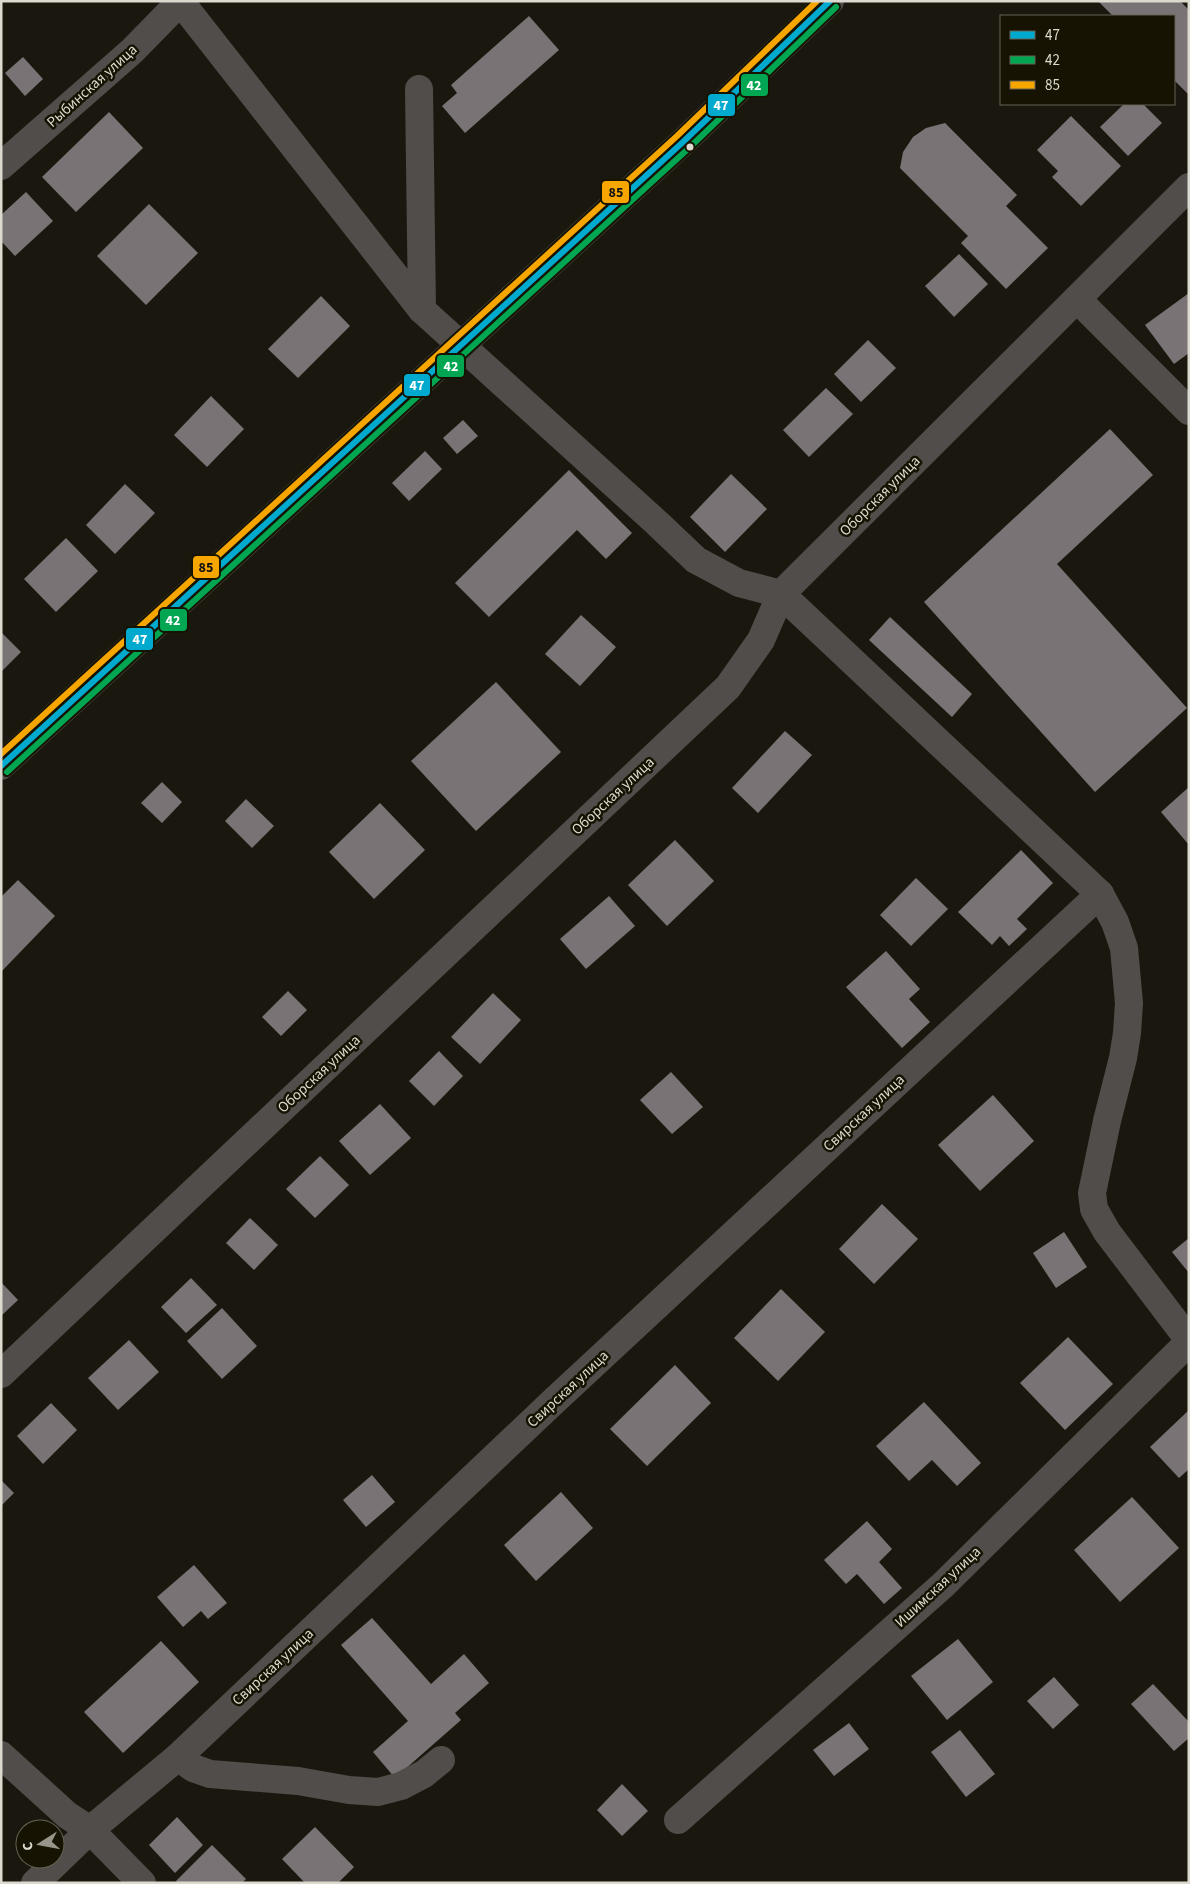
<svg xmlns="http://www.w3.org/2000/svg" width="1190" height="1884" viewBox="0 0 1190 1884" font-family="'Source Sans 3',sans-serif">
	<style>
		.building { fill: #7a7375 }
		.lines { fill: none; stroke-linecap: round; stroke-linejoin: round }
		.minor { stroke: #504d4a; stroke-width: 28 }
		.bus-1-casing { stroke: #161302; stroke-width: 10 }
		.bus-2-casing { stroke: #161302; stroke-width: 10 }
		.bus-3-casing { stroke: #161302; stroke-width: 10 }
		.bus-1 { stroke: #00a9ce; stroke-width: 6 }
		.bus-2 { stroke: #00a651; stroke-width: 6 }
		.bus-3 { stroke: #f7a600; stroke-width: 6 }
		.bus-dot { fill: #dcdace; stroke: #161302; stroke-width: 2 }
		.labels { text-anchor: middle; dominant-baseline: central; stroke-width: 5; stroke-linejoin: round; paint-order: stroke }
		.street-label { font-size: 15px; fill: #dcdace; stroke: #161302 }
		.line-badge { stroke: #161302; stroke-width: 2 }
		.badge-label { font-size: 14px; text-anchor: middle; font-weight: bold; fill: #fff }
		.pale-badge-label { font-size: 14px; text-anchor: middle; font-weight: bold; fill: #111 }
	</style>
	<rect width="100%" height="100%" fill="#1a180e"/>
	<g class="building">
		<path d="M1098,1H1180L1189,10V95L1174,80V16H1113Z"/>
		<path d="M529,16L559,50L465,133L442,106L457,93L451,85Z"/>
		<path d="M23,57L43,79L25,96L5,73Z"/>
		<path d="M1124,104H1143L1162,123L1128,156L1100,127Z"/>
		<path d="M109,112L143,148L76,212L42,177Z"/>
		<path d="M1071,116L1121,166L1081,206L1052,177L1058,171L1037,150Z"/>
		<path d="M945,123L1017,195L1006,206L1048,248L1006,289L961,243L968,236L900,168L903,152L913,137L926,128Z"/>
		<path d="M26,192L53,221L15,256L1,241V215Z"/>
		<path d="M149,204L198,253L146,305L97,256Z"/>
		<path d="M959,254L988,284L954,317L925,286Z"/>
		<path d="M1189,293V353L1174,364L1145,325Z"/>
		<path d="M321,296L350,326L298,378L268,349Z"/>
		<path d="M868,340L896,368L861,402L834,374Z"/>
		<path d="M826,388L853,414L809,457L783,430Z"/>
		<path d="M211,396L244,429L207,467L174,435Z"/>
		<path d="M463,420L478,436L457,454L443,438Z"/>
		<path d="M1110,429L1153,475L1057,564L1187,708L1095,792L924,602Z"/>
		<path d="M425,451L442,469L409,501L392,483Z"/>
		<path d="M569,470L632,533L606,559L577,530L489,617L455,583Z"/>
		<path d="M731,474L767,509L725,552L690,517Z"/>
		<path d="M125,484L155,513L115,554L86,525Z"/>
		<path d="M66,538L98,571L56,612L24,579Z"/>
		<path d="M581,615L616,647L580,686L545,654Z"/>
		<path d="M890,617L972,694L952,717L869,640Z"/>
		<path d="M1,632L21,652L1,672Z"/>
		<path d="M496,682L561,752L476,831L411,761Z"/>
		<path d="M785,731L812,755L758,813L732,788Z"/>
		<path d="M162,782L182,802L162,823L141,803Z"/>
		<path d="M1189,787V845L1161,812Z"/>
		<path d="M246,799L274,826L252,848L225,821Z"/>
		<path d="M380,803L425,850L374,899L329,852Z"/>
		<path d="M675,840L714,881L667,926L628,885Z"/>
		<path d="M1021,850L1053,883L1017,919L1027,929L1009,946L1000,936L992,945L958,912Z"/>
		<path d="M916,878L948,909L911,946L880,915Z"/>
		<path d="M18,880L55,916L1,972V897Z"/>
		<path d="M609,896L635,926L586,969L560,939Z"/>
		<path d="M886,951L920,989L909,999L930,1022L902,1048L846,987Z"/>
		<path d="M288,991L307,1010L281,1036L262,1017Z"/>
		<path d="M493,993L521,1020L480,1064L451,1037Z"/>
		<path d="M439,1051L463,1076L434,1106L409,1081Z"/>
		<path d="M671,1072L703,1107L672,1134L640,1100Z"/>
		<path d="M993,1095L1034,1141L980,1191L938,1145Z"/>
		<path d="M380,1104L411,1138L370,1175L339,1141Z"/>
		<path d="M320,1156L349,1185L315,1218L286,1189Z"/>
		<path d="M882,1204L918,1239L874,1284L839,1249Z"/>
		<path d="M250,1218L278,1245L254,1270L226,1243Z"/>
		<path d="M1064,1232L1087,1267L1056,1288L1033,1253Z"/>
		<path d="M1189,1238V1273L1172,1252Z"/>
		<path d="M191,1278L217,1305L186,1333L161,1307Z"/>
		<path d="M1,1282L18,1300L1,1316Z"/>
		<path d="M781,1289L825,1332L778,1381L734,1338Z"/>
		<path d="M222,1308L257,1346L222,1379L187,1341Z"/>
		<path d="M1068,1337L1113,1384L1065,1430L1020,1383Z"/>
		<path d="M129,1340L159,1372L118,1410L88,1378Z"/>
		<path d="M675,1365L711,1403L647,1466L610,1429Z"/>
		<path d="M924,1402L981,1463L957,1486L932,1460L909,1481L876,1446Z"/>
		<path d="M51,1403L77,1430L43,1464L17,1436Z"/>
		<path d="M1189,1410V1469L1179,1478L1150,1447Z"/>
		<path d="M372,1475L395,1502L366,1527L343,1500Z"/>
		<path d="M1,1480L14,1493L1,1506Z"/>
		<path d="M561,1492L593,1528L536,1581L504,1545Z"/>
		<path d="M1132,1497L1179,1548L1120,1602L1074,1550Z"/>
		<path d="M867,1521L892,1549L879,1562L902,1588L884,1604L857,1574L846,1584L824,1560Z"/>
		<path d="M194,1565L227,1603L208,1619L201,1611L183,1627L157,1597Z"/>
		<path d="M372,1618L431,1684L464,1654L489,1683L455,1713L461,1720L395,1778L373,1752L408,1721L341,1645Z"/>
		<path d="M958,1639L993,1682L947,1720L911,1676Z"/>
		<path d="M161,1641L199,1682L123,1753L84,1712Z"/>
		<path d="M1054,1677L1079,1705L1053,1729L1027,1701Z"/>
		<path d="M1153,1684L1189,1722V1738L1174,1751L1131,1704Z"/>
		<path d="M849,1723L869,1749L834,1776L813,1750Z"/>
		<path d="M960,1730L995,1774L966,1797L931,1752Z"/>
		<path d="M622,1784L648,1811L622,1836L597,1810Z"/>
		<path d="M177,1817L203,1845L175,1873L149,1845Z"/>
		<path d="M315,1827L354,1867L338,1883H305L282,1859Z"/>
		<path d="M212,1845L246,1879L242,1883H178L176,1881Z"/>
	</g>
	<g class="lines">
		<g class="minor">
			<path d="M180,1L422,310L657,523L696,560L739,583L781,594L1100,894L1115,922L1124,948L1129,1003L1127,1033L1123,1058L1107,1121L1092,1193L1094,1209L1107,1232L1189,1340"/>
			<path d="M419,89L422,310"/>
			<path d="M1,166L132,51L180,2"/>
			<path d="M1077,299L1189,411"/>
			<path d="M1,766L683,142L830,1"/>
			<path d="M1,1374L728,687L761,640L781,594L1189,187"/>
			<path d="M1,1755L67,1815L90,1830L142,1883"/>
			<path d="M178,1757L193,1768L210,1774L298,1781L349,1790L378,1792L401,1786L424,1774L441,1760"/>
			<path d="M678,1820L943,1585L1189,1342"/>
			<path d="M35,1883L90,1830L178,1757L555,1400L1100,894"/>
		</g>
		<defs>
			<path id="bus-1" d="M1,766L683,142L830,1"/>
			<path id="bus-2" d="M7,772L689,148L836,7"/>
			<path id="bus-3" d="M1,754L677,136L817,1"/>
		</defs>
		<use href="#bus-1" class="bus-1-casing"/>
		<use href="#bus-2" class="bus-2-casing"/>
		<use href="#bus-3" class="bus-3-casing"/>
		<use href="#bus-1" class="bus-1"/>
		<use href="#bus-2" class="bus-2"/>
		<use href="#bus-3" class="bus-3"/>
	</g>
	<circle class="bus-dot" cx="690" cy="147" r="4.5"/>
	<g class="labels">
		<g class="street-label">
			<text transform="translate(92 86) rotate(-42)">Рыбинская улица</text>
			<text transform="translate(880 496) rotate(-45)">Оборская улица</text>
			<text transform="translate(613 796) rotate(-43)">Оборская улица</text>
			<text transform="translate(319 1074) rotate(-43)">Оборская улица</text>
			<text transform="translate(864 1113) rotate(-43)">Свирская улица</text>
			<text transform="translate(568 1389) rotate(-43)">Свирская улица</text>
			<text transform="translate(938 1587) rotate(-43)">Ишимская улица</text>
			<text transform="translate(273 1667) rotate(-43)">Свирская улица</text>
		</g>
	</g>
	<g class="line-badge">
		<rect x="740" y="73" width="29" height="24" rx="5" fill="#00a651"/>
		<rect x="707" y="93" width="29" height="24" rx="5" fill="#00a9ce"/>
		<rect x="601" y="180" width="29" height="24" rx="5" fill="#f7a600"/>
		<rect x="436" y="354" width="29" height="24" rx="5" fill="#00a651"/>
		<rect x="403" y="373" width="28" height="24" rx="5" fill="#00a9ce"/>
		<rect x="192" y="555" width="28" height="24" rx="5" fill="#f7a600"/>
		<rect x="159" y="608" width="29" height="24" rx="5" fill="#00a651"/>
		<rect x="125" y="627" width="29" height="24" rx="5" fill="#00a9ce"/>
	</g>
	<g class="badge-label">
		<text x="754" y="90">42</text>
		<text x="721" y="110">47</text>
		<text x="451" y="371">42</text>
		<text x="417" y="390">47</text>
		<text x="173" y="625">42</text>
		<text x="140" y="644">47</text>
	</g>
	<g class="pale-badge-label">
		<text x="616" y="197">85</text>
		<text x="206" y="572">85</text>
	</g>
	<rect width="1190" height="1884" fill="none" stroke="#dcdace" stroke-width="5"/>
	<rect x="1000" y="15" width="175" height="90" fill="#161302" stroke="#656354"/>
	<rect x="1010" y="31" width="25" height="8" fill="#00a9ce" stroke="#656354"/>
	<text x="1045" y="40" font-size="15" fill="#dcdace">47</text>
	<rect x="1010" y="56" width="25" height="8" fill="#00a651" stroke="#656354"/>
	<text x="1045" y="65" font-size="15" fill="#dcdace">42</text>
	<rect x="1010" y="81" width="25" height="8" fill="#f7a600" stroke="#656354"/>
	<text x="1045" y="90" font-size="15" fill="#dcdace">85</text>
	<g transform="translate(40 1844) rotate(259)"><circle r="24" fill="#161302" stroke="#656354"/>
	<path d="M0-4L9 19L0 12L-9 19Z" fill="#98968b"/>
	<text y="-8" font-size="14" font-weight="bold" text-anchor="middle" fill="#dcdace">С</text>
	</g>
</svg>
